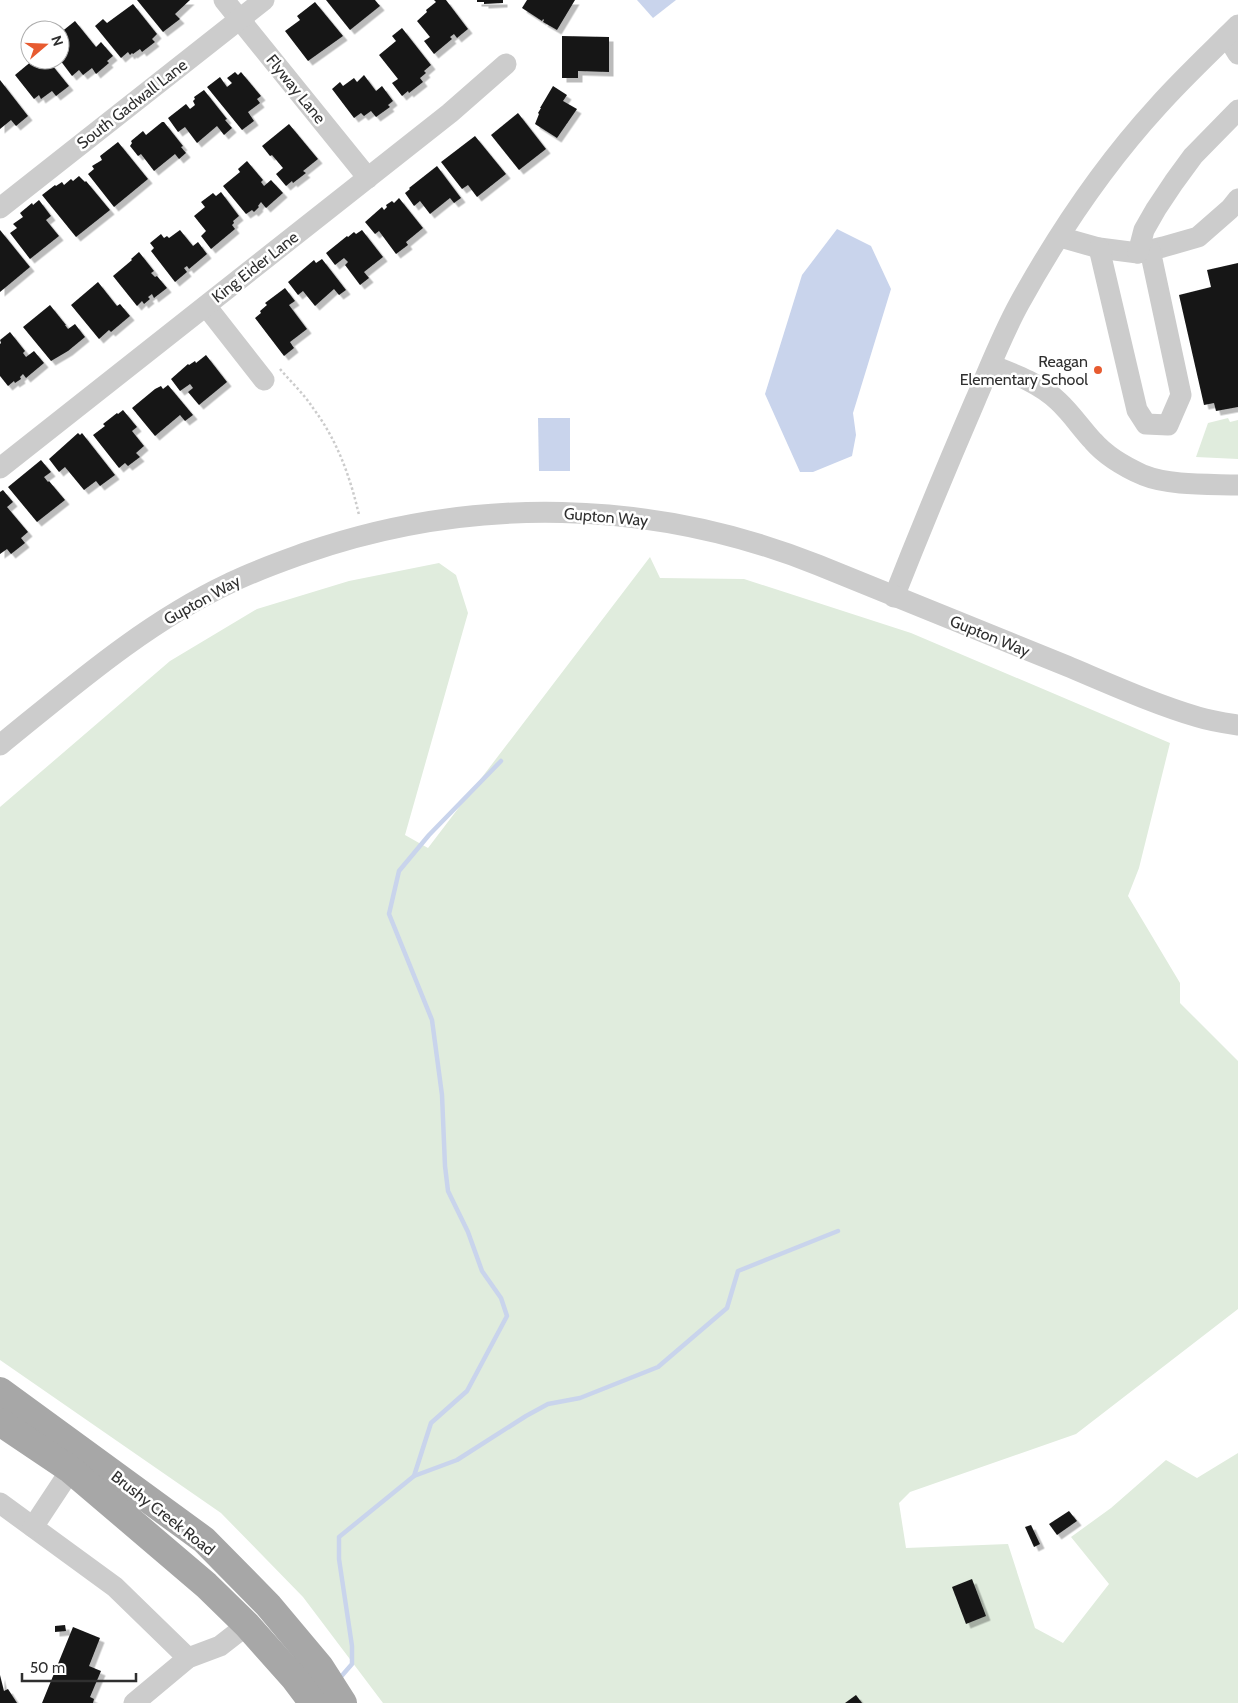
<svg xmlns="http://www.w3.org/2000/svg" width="1238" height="1703" viewBox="0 0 1238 1703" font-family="Cabin,sans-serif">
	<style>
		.green { fill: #e0ecdd }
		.water { fill: #c9d4ec }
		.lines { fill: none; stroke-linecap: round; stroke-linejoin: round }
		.stream { stroke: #c9d4ec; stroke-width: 4.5 }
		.building { fill: #161616; filter: url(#shadow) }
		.path { stroke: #ccc; stroke-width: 2.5; stroke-dasharray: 2.5 2.5; stroke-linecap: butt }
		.minor { stroke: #ccc; stroke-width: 21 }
		.major { stroke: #a7a7a7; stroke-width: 28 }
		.poi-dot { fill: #e75b30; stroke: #fff; stroke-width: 2 }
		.labels { text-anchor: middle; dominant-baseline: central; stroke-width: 5; stroke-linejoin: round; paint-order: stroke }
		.street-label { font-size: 16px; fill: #2f2f2f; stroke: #fff }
		.poi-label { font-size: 16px; fill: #2f2f2f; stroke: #fff; text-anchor: end }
	</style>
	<defs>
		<filter id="shadow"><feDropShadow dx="4.5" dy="4.5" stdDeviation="0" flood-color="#0004"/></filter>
	</defs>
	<rect width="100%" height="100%" fill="#fff"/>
	<g class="green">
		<path d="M1228,418L1230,422L1238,420V459L1196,457L1208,423Z"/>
		<path d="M650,557L660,578L744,579L911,633L1170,743L1139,868L1128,896L1180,983V1003L1238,1061V1309L1076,1434L910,1492L899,1503L906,1548L1008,1544L1035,1628L1063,1643L1109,1584L1071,1537L1111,1508L1166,1460L1197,1478L1238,1453V1703H383L303,1597L221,1513L0,1360V807L170,661L257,609L349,581L439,563L456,575L468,613L405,835L428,848Z"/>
	</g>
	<g class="water">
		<path d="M637,0H676L653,18Z"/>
		<path d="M837,229L871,246L891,289L853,413L856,435L852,456L813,472H800L765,394L802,275Z"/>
		<path d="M538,418H570V471H539Z"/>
	</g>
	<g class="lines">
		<g class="stream">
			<path d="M414,1476L431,1423L467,1391L507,1316L501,1298L482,1271L468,1232L448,1191L445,1166L442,1095L432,1020L389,914L399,871L429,835L501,761"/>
			<path d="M339,1679L352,1664V1646L339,1559V1537L414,1476L457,1460L526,1416L548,1404L580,1398L658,1367L727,1308L738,1271L838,1231"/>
		</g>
	</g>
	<g class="building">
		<path d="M137,0H190L175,14L180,19L163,32Z"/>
		<path d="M326,0H375L380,6L350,30Z"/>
		<path d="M434,0H446L468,29L457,38L454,34L450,37L452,39L434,54L424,41L430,37L417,21L427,12L426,10L436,2Z"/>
		<path d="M477,0H503V3L484,4V2H477Z"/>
		<path d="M527,0H575L557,30L543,22L544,20L543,19L542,21L522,8Z"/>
		<path d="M315,2L343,36L308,61L285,31L300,20L297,16Z"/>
		<path d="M133,4L157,34L152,39L155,42L142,52L140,49L133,54L132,53L130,55L128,52L121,58L95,26L103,19L107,23Z"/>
		<path d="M75,21L96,47L101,42L113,56L107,61L109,63L96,74L92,68L83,75L79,70L72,76L60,60V33Z"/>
		<path d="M402,28L431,65L424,71L426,73L420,78L423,82L409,93L408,91L402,96L392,83L398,79L379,55L396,41L392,36Z"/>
		<path d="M562,36L609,37V72L578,71V78H562Z"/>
		<path d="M33,60L35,62L37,60H48L69,86L56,96L52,91L41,99L39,95L34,99L15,75Z"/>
		<path d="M235,72L238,75L241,72L261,96L257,99L260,103L248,112L254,121L242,130L207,87L220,77L227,87L232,83L227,78Z"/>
		<path d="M364,75L376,91L382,86L393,101L388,105L390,107L376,117L371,111L364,116L361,113L354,118L332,89L340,82L343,86L354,78L357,82Z"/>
		<path d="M0,80L28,116L16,126L11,120L0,129Z"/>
		<path d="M553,86L567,95L563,101L577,109L557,138L535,124L539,114L538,113L541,108H540Z"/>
		<path d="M204,90L227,119L225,120L232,128L224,135L217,126L197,143L185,127L178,132L168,118L186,104L190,109L195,105L193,101L195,99L194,97Z"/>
		<path d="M518,113L546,149L519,170L491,135Z"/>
		<path d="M162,122H164L183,146L181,147L186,153L179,159L175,154L154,171L141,154L138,156L130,146L132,143L131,141L143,131L146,135Z"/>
		<path d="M289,124L318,159L303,171L306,173L293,183L292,181L286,186L276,174L283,168L272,155L270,156L262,146Z"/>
		<path d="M475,136L506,174L477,197L468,185L462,189L441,162Z"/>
		<path d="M118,142L148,179L114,207L88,174L94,169L92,166L102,160L100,156Z"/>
		<path d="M247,161L263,180L261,182L264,186L271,180L283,193L266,208L261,202L258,206L259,207L254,212L252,210L246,214L223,186L240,172L238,169Z"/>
		<path d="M437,166L461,198L454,203L450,198L430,214L420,201L414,206L405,193L410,189L409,188Z"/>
		<path d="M79,176L85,182L86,181L110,210L76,237L42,195L55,185L56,186L62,182L64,185L71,179L73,181Z"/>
		<path d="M221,192L239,216L233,221L234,223L232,225L235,229L211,249L201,236L206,231L194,216L205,207L201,202L213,193L216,196Z"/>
		<path d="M399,198L423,228L406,242L408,245L396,254L379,231L375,234L365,222L382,207L384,210L387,207L386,205L392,201L394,203Z"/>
		<path d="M39,200L51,216L46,220L59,236L30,259L10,233L17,228L13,224L23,217L20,213L32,203L33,205Z"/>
		<path d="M0,230L30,267L0,292Z"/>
		<path d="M180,230L193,246L198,242L207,254L189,269L187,266L184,268L187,272L175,282L151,251L154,248L150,243L161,234L164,238L167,236L169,238Z"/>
		<path d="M362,230L383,257L364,272L369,278L360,285L345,265L348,262L344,258L335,265L326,253L347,236L348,237L354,232L356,234Z"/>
		<path d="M139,252L154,271L151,273L155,277L157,276L167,288L154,298L152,294L148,297L150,299L144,304L142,301L137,306L113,276L132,260L131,259Z"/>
		<path d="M322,259L346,290L339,295L334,289L315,306L303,291L298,295L288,282L314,260L316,263Z"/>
		<path d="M1238,263V407L1216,411L1214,403L1204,405L1179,295L1211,287L1207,270Z"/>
		<path d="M98,282L117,306L120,304L130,316L111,332L109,330L99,339L71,305Z"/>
		<path d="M285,288L295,301L289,305L307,329L290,342L294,348L284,356L255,318L261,313L260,311L267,305L265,303Z"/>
		<path d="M50,305L66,325H65L68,329L75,324L85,337L68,351L51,361L23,327Z"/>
		<path d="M10,332L25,351L23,353L26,357L34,351L44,363L26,378L23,374L20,377L21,379L15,383L14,381L8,386L0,376V344L1,343L0,340Z"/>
		<path d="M206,355L227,382L199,405L188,392L193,388L190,384L180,391L171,379L188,364L189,365L195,361L196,363Z"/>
		<path d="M168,385L193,415L185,421L180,415L155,436L132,408L155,389L161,386L163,389Z"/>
		<path d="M123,410L137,427L132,431L144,446L136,453L140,457L128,466L125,463L119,468L93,435L105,426L103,424L117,413L118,414Z"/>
		<path d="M78,433L80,435L82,433L115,475L100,486L96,481L84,490L65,467L59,472L49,459Z"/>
		<path d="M41,460L51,472L44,477L48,482L49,481L65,500L37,522L8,487Z"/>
		<path d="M3,490L13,502L7,507L28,532L21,538L25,543L11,554L7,549L0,554V492Z"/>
		<path d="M1069,1511L1077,1521L1057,1535L1049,1524Z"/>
		<path d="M1031,1525L1040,1544L1034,1547L1025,1527Z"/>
		<path d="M972,1579L986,1616L966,1624L952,1587Z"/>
		<path d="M65,1625L66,1631L55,1632V1626Z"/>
		<path d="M73,1627L100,1638L89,1666L101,1671L90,1697L94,1699L93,1703H42Z"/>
		<path d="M0,1675L4,1691L8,1689L17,1703H0Z"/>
		<path d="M856,1695L862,1703H845Z"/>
	</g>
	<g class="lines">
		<path class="path" d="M280,369C291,382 304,394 313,408C337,440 350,476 359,515"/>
		<g class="minor">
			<path d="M224,0L368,178"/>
			<path d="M1227,36L1238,54"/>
			<path d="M0,208L264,0"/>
			<path d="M1060,237L1099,248L1138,253L1163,247L1198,237L1230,209L1238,199"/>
			<path d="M1099,248L1137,410L1146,424L1168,425L1181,395L1150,250"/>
			<path d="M1138,253L1144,230L1156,209L1174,182L1193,156L1238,110"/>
			<path d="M206,306L264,380"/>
			<path d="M991,365C1014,374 1039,383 1058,401C1071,413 1081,428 1093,441C1106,456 1125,467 1143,475C1170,486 1209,484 1238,485"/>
			<path d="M0,468L450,113L506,64"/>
			<path d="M894,597C920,531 947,466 975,401C989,369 1002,335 1019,304C1057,235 1104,165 1158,106C1183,78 1211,52 1238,25"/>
			<path d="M0,745C73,686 145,623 230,583C254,571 280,562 305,553C472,495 653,499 818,565C901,599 984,633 1067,666C1110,684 1154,704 1198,717C1211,721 1225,723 1238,725"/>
			<path d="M0,1503L115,1587L188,1658"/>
			<path d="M33,1527L78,1459"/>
			<path d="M134,1703L188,1658L220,1646L247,1625"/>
		</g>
		<g class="major">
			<path d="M0,1391L204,1540L268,1605L320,1667L343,1703"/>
			<path d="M0,1422L71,1470L206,1585L247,1625L295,1679L313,1703"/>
		</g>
	</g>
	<circle class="poi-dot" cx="1098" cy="370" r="5"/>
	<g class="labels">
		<g class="street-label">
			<text transform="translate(296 89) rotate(51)">Flyway Lane</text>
			<text transform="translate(132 104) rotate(-38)">South Gadwall Lane</text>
			<text transform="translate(255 267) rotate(-38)">King Eider Lane</text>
			<text transform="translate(606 517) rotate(5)">Gupton Way</text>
			<text transform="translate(202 600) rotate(-29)">Gupton Way</text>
			<text transform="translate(990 636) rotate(22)">Gupton Way</text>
			<text transform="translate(163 1513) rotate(38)">Brushy Creek Road</text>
		</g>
		<g class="poi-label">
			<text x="1088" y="361">Reagan<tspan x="1088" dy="18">Elementary School</tspan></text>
		</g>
	</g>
	<g transform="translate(45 45) rotate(71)"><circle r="24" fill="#ffffff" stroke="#acacac"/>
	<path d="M0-4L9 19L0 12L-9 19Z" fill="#e75b30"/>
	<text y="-8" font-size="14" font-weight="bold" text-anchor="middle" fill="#2f2f2f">N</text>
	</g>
	<path d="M22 1673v8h114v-8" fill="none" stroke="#2f2f2f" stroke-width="2.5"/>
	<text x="30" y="1673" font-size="15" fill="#2f2f2f" stroke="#ffffff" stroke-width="4" paint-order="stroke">50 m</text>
</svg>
